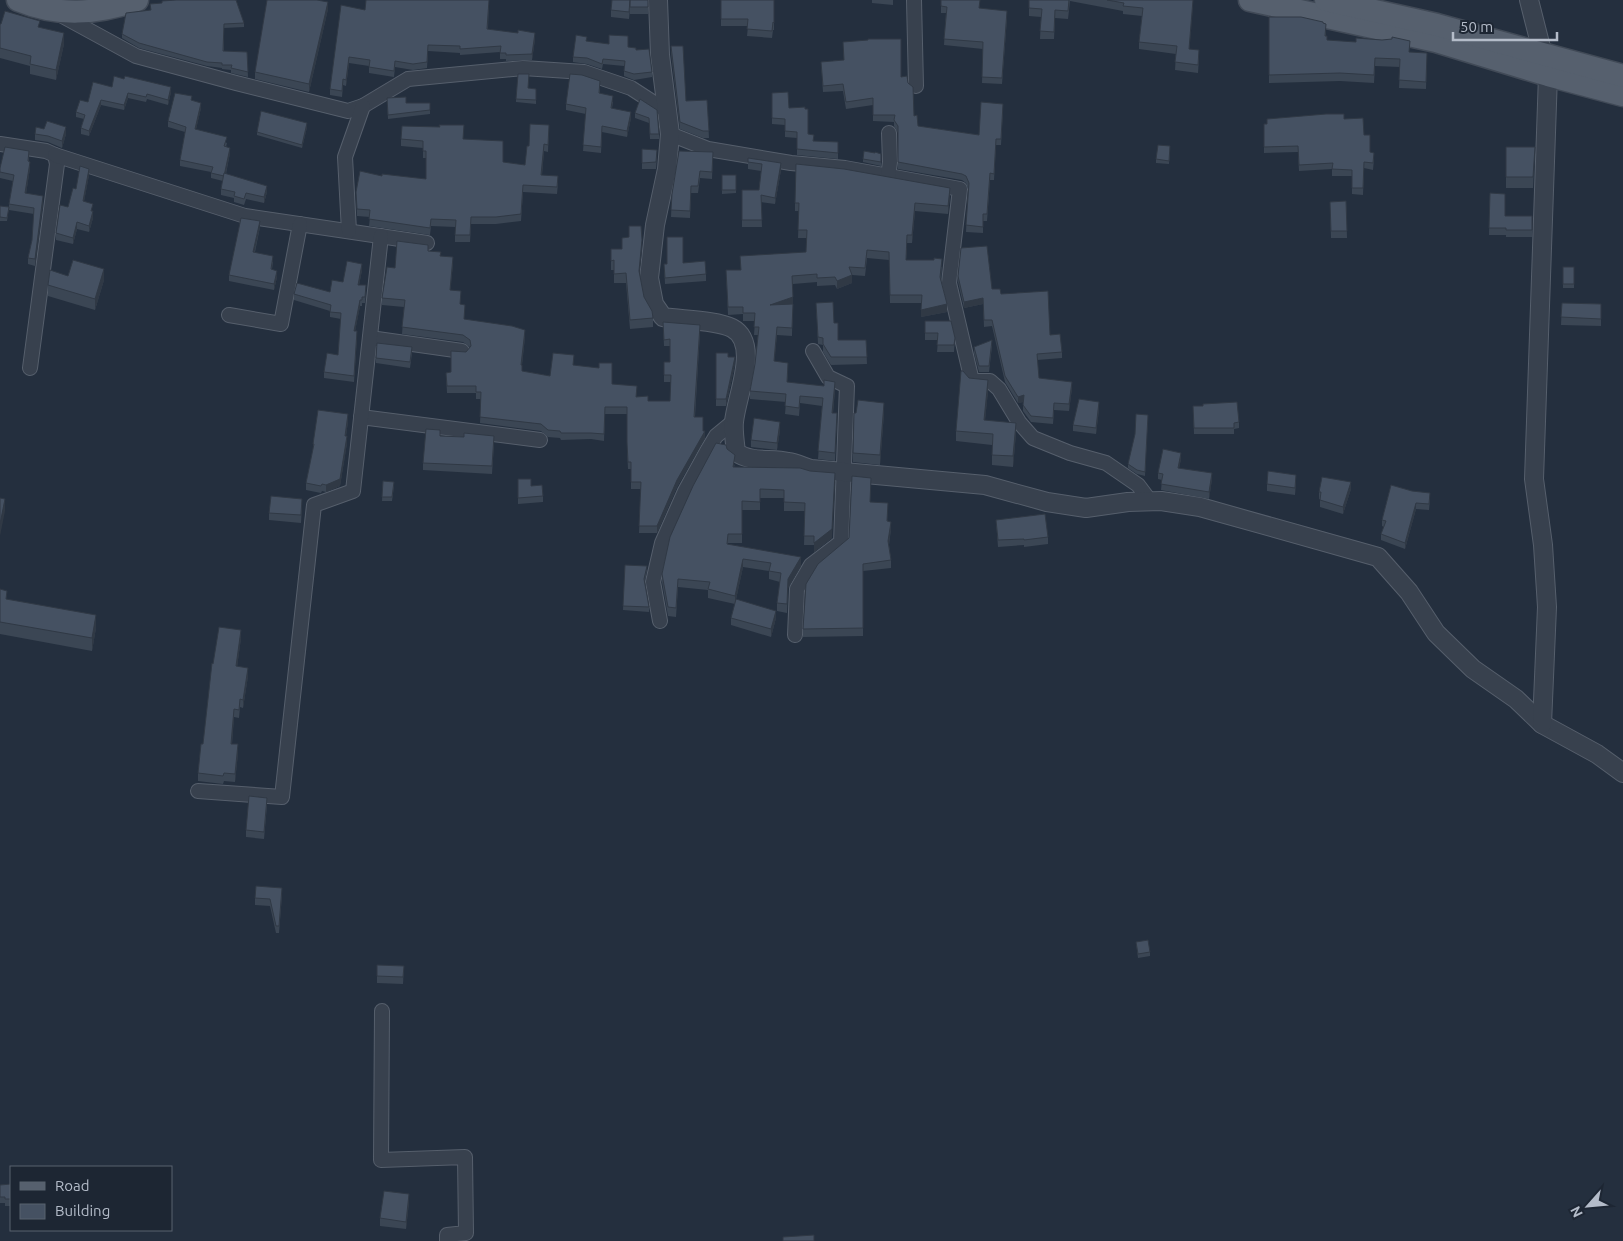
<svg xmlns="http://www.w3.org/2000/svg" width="1623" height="1241" viewBox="0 0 1623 1241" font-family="Ubuntu,sans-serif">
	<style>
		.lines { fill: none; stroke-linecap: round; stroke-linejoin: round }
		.minor-casing { stroke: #565f6c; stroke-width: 16 }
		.tertiary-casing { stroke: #565f6c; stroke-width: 20 }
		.primary-casing { stroke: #414a57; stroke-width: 25 }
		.minor { stroke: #38414e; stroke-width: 14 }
		.tertiary { stroke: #38414e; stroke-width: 18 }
		.primary { stroke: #56606e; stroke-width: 22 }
		.wall { fill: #3b4654 }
		.shaded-wall { fill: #303945 }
		.building { fill: #455162; stroke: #303945 }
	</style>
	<rect width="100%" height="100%" fill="#242f3e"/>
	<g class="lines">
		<defs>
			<g id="minor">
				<path d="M914,0L916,86"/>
				<path d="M59,14L136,56L236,83L348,111L363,106L408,79L523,68L584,72L631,88L668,112"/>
				<path d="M670,134L708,149L791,163L845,168L960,189L949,283L972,381H990L999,389L1019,422L1033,438L1070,453L1106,463L1138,485L1150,501"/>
				<path d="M0,144L46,151L55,155L57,164L30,368"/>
				<path d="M55,155L245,216L427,243"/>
				<path d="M888,177L890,162L889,133"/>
				<path d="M349,231L345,157L363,106"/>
				<path d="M229,315L281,324L300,224"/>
				<path d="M370,338L462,351"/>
				<path d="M361,417L540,440"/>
				<path d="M660,621L653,582L662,543L685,491L707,451L716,436L733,422"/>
				<path d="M795,635L797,589L811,565L841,542L847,386L828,377L813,351"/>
				<path d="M198,791L282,797L314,505L353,491L381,236"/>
				<path d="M382,1011L381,1160L465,1157L466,1233L447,1235V1241"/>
			</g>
			<g id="tertiary">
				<path d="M658,0L660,55L670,134L667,169L655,225L649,278L654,304L663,317C682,320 716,320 732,328C761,343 736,397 734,422C733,431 735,443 736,452C750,463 771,458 788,462C796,463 804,467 811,469L985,485L1047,502L1086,508L1128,502L1161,501L1200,507L1378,557L1409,592L1436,633L1473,669L1516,699L1542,724L1597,754L1623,773"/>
				<path d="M1529,0L1548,75L1534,479L1543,545L1547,607L1542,724"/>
			</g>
			<g id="primary">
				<path d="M18,0C59,17 96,14 137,0"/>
				<path d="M1250,0L1436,41L1548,75L1623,95"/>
				<path d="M1326,0L1437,25L1623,76"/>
			</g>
		</defs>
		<use href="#minor" class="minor-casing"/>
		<use href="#tertiary" class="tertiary-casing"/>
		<use href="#primary" class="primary-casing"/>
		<use href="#minor" class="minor"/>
		<use href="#tertiary" class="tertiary"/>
		<use href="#primary" class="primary"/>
	</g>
	<g class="wall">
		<path d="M489,0L488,29L535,39L532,60L506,61V59H500V52L460,55V53L428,51L427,68L413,70L395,67L394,77L369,73V66L349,63L346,86L343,85L342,97L330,95V89L365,10Z"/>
		<path d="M648,0V14H630V9L629,19L611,17V10Z"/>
		<path d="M721,0H774V30H773L772,38L747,36L748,26H721Z"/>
		<path d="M872,0H893V5L872,3Z"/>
		<path d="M941,0H980L979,8L1007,18L1002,84L982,83L983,49L944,45L946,13H941Z"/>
		<path d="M1029,0H1193L1189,49L1199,58L1198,73L1175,70L1176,54L1139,49V42L1142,16L1123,14V11L1070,1L1068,19L1055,18L1054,39H1040L1041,17L1029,16Z"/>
		<path d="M176,1L244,23V27L224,28V51L247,52L248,77L231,73V70L222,69V68L207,66L139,48L122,38V34L150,10L162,3Z"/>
		<path d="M328,9L309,92L255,79V72Z"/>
		<path d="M1269,17L1323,23L1326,32V36L1327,40L1409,52L1427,53L1426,89L1399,88L1400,67L1375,66L1374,83L1340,81L1269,83Z"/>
		<path d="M0,24L40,27L64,44L56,80L30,74V66L0,58Z"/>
		<path d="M587,42L628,47L636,50L652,72V77L634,80L624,76V66L603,64L602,69L587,64L573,62V57Z"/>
		<path d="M843,42L901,77L918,126L979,135L1003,110L1001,145H996L994,180H990L987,221H983V233L966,232L968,189L966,183L962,180L898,169V133L894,126V122L873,121V105L846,109L843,91L823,92L821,62L844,60Z"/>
		<path d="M671,46L686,101L707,100L709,138H703L680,129L671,53Z"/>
		<path d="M112,87L171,92L168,105L147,99L146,102L128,98L124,110L101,105L89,136L81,134V128L84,119L76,117V112Z"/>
		<path d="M600,87V93L613,102L612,108L631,118L627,137L602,132L601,153L583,151L586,114L566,110V104Z"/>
		<path d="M528,88L536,89V104L516,102V99Z"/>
		<path d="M772,93L789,108L814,141L838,142V159L797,155V138L785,137V125L772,124Z"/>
		<path d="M387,98L406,103H430V114L388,119Z"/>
		<path d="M640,99L659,134V139H650L649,123L635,118V113Z"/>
		<path d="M192,100L201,108L196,129L227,143L226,147L230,153L226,174L267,192L264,203L246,199L244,205L234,202V198L221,195V189L223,181L211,178V172L180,166V160L185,132L168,127V121Z"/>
		<path d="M1267,119H1344L1364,135L1370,152L1374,159L1373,170L1364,168L1363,195L1352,194V176H1332V169L1299,171L1298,152L1264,153V124H1267Z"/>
		<path d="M549,125L548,152L544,151L542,175L558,183L557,194L523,192L521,221L496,224H471L470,242H455V227L431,226L430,235L369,226L370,217L357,216L356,192L382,176L426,179V158H423V148L401,146V139H464L503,162L525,165L529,146Z"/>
		<path d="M307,127L302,148L257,135V132Z"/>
		<path d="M35,134H66L62,148L48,142L35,140Z"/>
		<path d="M1506,147H1535L1533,188H1506Z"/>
		<path d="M642,149L657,156L656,169H642Z"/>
		<path d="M1170,150L1169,164L1156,163V159Z"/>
		<path d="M713,152L712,179L700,178L698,193H691L690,218L671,217L672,194Z"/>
		<path d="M881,154V166L863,162V159Z"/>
		<path d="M29,157V161L30,168L26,194L43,203L35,266L28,264V258L32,240L34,214L9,210V204L13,181L0,178V168Z"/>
		<path d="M748,158L781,170L775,204L761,202L762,227H742V190H759L761,171L748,169Z"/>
		<path d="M89,175L84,201L92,211L93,218L89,232L77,229L73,244L56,240V233L68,207L76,189Z"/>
		<path d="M722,175H736V193L722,194Z"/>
		<path d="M1490,193L1505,216H1532V237H1506V235H1489Z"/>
		<path d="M950,196L948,214L915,211L912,243H907L906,260L942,267L941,279L947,312L921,317V303H890L889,260L867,258L865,276L852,275V283L837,289L835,285L817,286V282L793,284L792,336L777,335L774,361L788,370L787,382L835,390L833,413H837L835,461L818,459L822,406L800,403L799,416L785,414L786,402L750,399V391L755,364L758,335H754L755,321H743V314L728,315L726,270H740L806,252L807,238H798L799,211H795V203Z"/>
		<path d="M1346,201L1347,238H1331L1330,202Z"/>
		<path d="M0,206L9,207L7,221H0Z"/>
		<path d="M260,227L255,252L273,262L272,269L277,277L274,290L229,281V275Z"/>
		<path d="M622,238L642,249L639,274L644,297L653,318V327L630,329L626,283H614V270H611V249H622Z"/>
		<path d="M428,251L441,256L453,264L450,290L460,304L464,319L525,337L522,365V371L550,376L574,365L637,397L648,401H670L671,382H664V369L670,362V346H664L663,322L700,332L695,417L703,431L705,438L677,487L657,533H639L641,489H631V469H628L627,449V414H605L604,441L591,439L561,440L560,438L548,437L541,431L480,423L481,399H476V393H447L446,373L451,372L470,347L463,342L402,334L404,307L382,305V298Z"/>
		<path d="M664,264L706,274V281L665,284Z"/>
		<rect x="1563" y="267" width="11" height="21"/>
		<path d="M362,270L359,285L366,291L365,303H362V306H360L355,331L357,337L354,382L324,378V372L338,355L341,319L330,317V311L294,300V294L330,292L343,282Z"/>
		<path d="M958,276L992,289L1001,294L1050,335L1062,352V358L1037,360L1039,378L1072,388L1069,411L1054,410L1053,424L1031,422L1023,411V402L1018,403L1005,382L992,326L984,327L983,304L964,308L958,282Z"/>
		<path d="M104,280L95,310L48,296V285Z"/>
		<path d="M816,303L838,340H866L867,364L831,365L823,352V345L818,344Z"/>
		<path d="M1562,303L1601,304V326L1561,325Z"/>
		<path d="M925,321L955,338L954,352H937L938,340H925Z"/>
		<path d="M992,346L989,372H979L974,353V347Z"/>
		<path d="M412,353L410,368L376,363V358Z"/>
		<path d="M716,353L728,357L735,364L726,406H716Z"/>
		<path d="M969,378L988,391L985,420L1016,433L1013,467L992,465V445L956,441V431Z"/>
		<path d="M1193,406L1239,422V428L1234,429V434H1194Z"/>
		<path d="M1099,409L1096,434L1073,431V425Z"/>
		<path d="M884,413L880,465L853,462V453Z"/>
		<path d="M1148,415L1145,476L1137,474L1128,468V464Z"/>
		<path d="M348,421L346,436L347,443L340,486L326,492L322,491L321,493L306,490V483L313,451V444Z"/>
		<path d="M780,430L777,450L751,447V440Z"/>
		<path d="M440,436L464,437L494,443L492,474L423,470V463Z"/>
		<path d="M1181,459L1179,468L1212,479L1209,499L1161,490L1162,480L1158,479V473Z"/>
		<path d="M735,464L734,467L800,468L832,538L814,552V545H804L805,511H784V498H760V510H742V543H728V545L801,566L788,588L787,613L777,611V603L780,582L769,579V571L743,567L735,604L708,598V590L678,587L676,617L668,616L662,582V574Z"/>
		<path d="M518,479L531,486L543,496V502L518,504Z"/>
		<path d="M383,481L394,486L392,501H382Z"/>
		<path d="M1296,482L1295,495L1267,491V484Z"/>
		<path d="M1391,485L1430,499L1429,510L1416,509L1405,549L1381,540V534L1384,527L1382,526V520Z"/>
		<path d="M1351,489L1343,514L1320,507V499H1319V492Z"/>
		<path d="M871,502L888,521L891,529L889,545L891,560V568L863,571V636L803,637V629Z"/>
		<path d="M302,506L301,523L269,520V513Z"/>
		<path d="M996,520L1048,537V544L1024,547V545L998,547Z"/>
		<path d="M625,565L647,570L645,581L649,607V612L623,610Z"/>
		<path d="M0,589L7,600L96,628L92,651L0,634Z"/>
		<path d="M731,618H776L771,637L731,625Z"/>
		<path d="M241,638L237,667L248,676L243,708L240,707L239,718L234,717L232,744L238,753L235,782L224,781L223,784L198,781V773L203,744L213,664Z"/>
		<path d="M267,805L264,839L246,837V830Z"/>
		<path d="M282,895L279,933H276L270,906L255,905V898Z"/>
		<path d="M1136,942L1150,952V956L1138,958Z"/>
		<path d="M377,965L404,966L403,984L377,983Z"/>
		<path d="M11,1184V1206H5V1203H0V1185Z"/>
		<path d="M409,1202L406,1229L380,1226V1218Z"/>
	</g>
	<g class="shaded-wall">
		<path d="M1193,0V7L1189,56V49Z"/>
		<path d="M328,2V9L309,92V84Z"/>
		<path d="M64,33V44L56,80V70Z"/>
		<path d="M535,33V39L532,60V54Z"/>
		<path d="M349,57V63L346,86V80Z"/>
		<path d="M171,87V92L168,105V100Z"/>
		<path d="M128,93V98L124,110V105Z"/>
		<path d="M101,100V105L89,136V131Z"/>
		<path d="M201,103V108L195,134V129Z"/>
		<path d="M631,112V118L627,137V131Z"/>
		<path d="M307,123V127L302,148V145Z"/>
		<path d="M66,127V134L62,148V141Z"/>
		<path d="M544,144V151L541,182V175Z"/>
		<path d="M230,148V153L224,181V176Z"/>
		<path d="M30,162V168L25,200V193Z"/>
		<path d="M781,163V170L775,204V198Z"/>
		<path d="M89,169V175L83,208V201Z"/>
		<path d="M267,186V192L264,203V197Z"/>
		<path d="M950,188V196L948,214V206Z"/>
		<path d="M43,196V203L35,266V259Z"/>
		<path d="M915,203V211L912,243V235Z"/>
		<path d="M93,211V218L89,232V226Z"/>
		<path d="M260,221V227L253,258V252Z"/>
		<path d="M77,222V229L73,244V238Z"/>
		<path d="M642,240V249L639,280V271Z"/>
		<path d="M453,257V264L450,297V290Z"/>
		<path d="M362,264V270L358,291V285Z"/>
		<path d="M104,269V280L95,310V299Z"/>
		<path d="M277,271V277L274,290V284Z"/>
		<path d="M852,275V283L837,289V281Z"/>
		<path d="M793,297V312L792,336L793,305H770Z"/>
		<path d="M983,298V304L964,308V302Z"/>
		<path d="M360,300V306L354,337V331Z"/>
		<path d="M947,304V312L921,317V310Z"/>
		<path d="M777,327V335L774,369V361Z"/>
		<path d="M525,330V337L521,371V365Z"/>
		<path d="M735,357V364L726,406V399Z"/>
		<path d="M988,380V391L984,431V420Z"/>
		<path d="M835,382V390L832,421V413Z"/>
		<path d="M1072,382V388L1069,411V404Z"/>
		<path d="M1024,395V402L1018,403V397Z"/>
		<path d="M1099,402V409L1096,434V428Z"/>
		<path d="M884,403V413L880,465V455Z"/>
		<path d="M348,414V421L345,443V436Z"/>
		<path d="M780,422V430L777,450V443Z"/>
		<path d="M1016,423V433L1013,467V456Z"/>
		<path d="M705,431V438L677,487L657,533V526L677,480Z"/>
		<path d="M347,436V443L340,486L326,492V485Z"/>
		<path d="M1181,453V459L1178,474V468Z"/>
		<path d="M1212,473V479L1209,499V492Z"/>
		<path d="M1296,475V482L1295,495V488Z"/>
		<path d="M835,482L832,538L814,552V543Z"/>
		<path d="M1351,482V489L1343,514V507Z"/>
		<path d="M5,499V511L0,536V524Z"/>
		<path d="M1416,503V509L1405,549V543Z"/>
		<path d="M891,522V529L888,548V541Z"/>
		<path d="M801,557V566L788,588L787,613L788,579Z"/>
		<path d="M743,559V567L735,604V596Z"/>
		<path d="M776,611V618L771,637V629Z"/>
		<path d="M96,615V628L92,651V638Z"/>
		<path d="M241,630V638L236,675V666Z"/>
		<path d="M248,668V676L243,708V700Z"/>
		<path d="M234,709V717L231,752V744Z"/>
		<path d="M238,744V753L235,782V774Z"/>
		<path d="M409,1194V1202L406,1229V1222Z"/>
	</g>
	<g class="building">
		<path d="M176,0H236L244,23L224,24L223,51L247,52L248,72L231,68L232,65H222V63L207,62L139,43L122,34L126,13L151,10L150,4L162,3V1Z"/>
		<path d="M267,0H317L328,2L309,84L255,72Z"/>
		<path d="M366,0H489L487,29L518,33V30L535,33L532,54L506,55V53H500L501,46L460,49V46L428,45L427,62L413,64L395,61L394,71L369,67L370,60L349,57L346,80L343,79L342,91L330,89L341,5L365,10Z"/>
		<path d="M612,0H648V7H630V0L629,12L611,10Z"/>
		<path d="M721,0H774V23L773,22L772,31L747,29L748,19H721Z"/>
		<path d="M941,0H980L979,8L1007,11L1002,78L982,77L983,42L944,39L947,7L941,6Z"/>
		<path d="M1029,0H1069L1068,11L1055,10L1054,32L1040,31L1042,9L1029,8Z"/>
		<path d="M1107,0H1193L1189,49L1199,50L1198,65L1175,62L1177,46L1139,42L1143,8L1123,6L1124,3Z"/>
		<path d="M5,11L40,21L38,27L64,33L56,70L30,64L31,56L0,48V24H1Z"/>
		<path d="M1269,17H1301L1323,22V23L1326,24L1325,36H1327V40L1356,42V38L1382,40L1392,39V37L1410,41L1409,52L1427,53L1426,82L1399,80L1400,59L1375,58L1374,75L1340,73L1269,75Z"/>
		<path d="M576,35L587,37L586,41L609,44V35L628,36V47L636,48V50L649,49L652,72L634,74L624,71L625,61L603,59L602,64L587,58L573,57Z"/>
		<path d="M868,39H901V77L907,76L908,83L913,87L914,116L917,115L918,126L979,135L981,102L1003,104L1001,139H996L994,174L990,173L987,214H983V227L966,225L969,183L966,176L962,174L898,162V126L894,120L895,115H873V98L846,102L843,84L823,86L821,62L844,60L843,42L868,40Z"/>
		<path d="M671,46H683L686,101L707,100L709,131H703L680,122Z"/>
		<path d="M518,74H529L528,88L536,89V100L516,99Z"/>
		<path d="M570,74L582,75L600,81L599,93L613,96L611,108L631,112L627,131L602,126L601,147L583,145L586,108L566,104Z"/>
		<path d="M114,76L124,79L125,76L171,87L168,100L147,94L146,97L128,93L124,105L101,100L89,131L81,128L85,115L76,112L80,100L88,102L93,82L112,87Z"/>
		<path d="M788,92L789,108L805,107V109H808V134L814,135L813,141L838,142V153L797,149V132L785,131V119L772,118V93Z"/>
		<path d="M175,93L192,96L191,100L201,103L195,129L227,137L224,146L230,148L224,176L211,173L213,167L180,160L186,127L168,121Z"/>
		<path d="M406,97V103H430V110L388,115L387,98Z"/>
		<path d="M640,99L657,110L659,134H650L649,118L635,113Z"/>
		<path d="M261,111L307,123L302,145L257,132Z"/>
		<path d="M1326,114H1344V119L1363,118L1364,135H1370V152L1374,153L1373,163L1364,162L1363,188H1352V170L1332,169L1333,163L1299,165L1298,146L1264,147V124H1267V119Z"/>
		<path d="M47,121L66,127L62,141L48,136L35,134L36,127L44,129Z"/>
		<path d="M530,124L549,125L548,145L544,144L541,175L558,176L557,187L523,185L521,214L496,217H471L470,235H455L456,220L431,219L430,228L369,219L370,210L357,209L356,192L360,171L382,176V174L426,179V151H423V141L401,139L402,126L440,127L439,125H464L463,139L503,141V162L525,165L527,146H529Z"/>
		<path d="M1158,145L1170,146L1169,161L1156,159Z"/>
		<path d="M5,147L29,151L28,161L30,162L25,193L43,196L35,259L28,258L32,240L34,208L9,204L14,175L0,172V168Z"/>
		<path d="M1506,147H1535L1533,177H1506Z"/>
		<path d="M642,149L657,150L656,162L642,163Z"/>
		<path d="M679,151L713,152L712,172L700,171L698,186H691L690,211L671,210L672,194Z"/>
		<path d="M864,151L875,153V152L881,154V162L863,159Z"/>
		<path d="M748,158L781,163L775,198L761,195L762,220H742V190H759L762,164L748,162Z"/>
		<path d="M796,164L844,169L950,188L948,206L915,203L912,235H907L906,260H934V258L942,259L940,277L947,304L921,310L922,295H890L889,252L867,250L865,268L849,267L852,275L837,281L835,277L817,278V274L792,276L793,297L770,305L793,304L792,328L777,327L774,361L788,363L787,382L824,386V380L835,382L832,413H837L835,453L818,451L823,398L800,396L799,408L785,406L786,394L750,391L755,364L759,327H754L755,313H743V307H728L726,270H741L740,256L806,252L807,230H798L799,203H795Z"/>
		<path d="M80,166L89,169L83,201L93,204L91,211H93L89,226L77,222L73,238L56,233L60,205L68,207L73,188L76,189Z"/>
		<path d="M224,173L267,186L264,197L246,193L244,199L234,196L235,192L221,189Z"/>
		<rect x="722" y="175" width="14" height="15"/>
		<path d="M1490,193L1505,194V216H1532V230H1506V228H1489Z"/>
		<path d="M1346,201L1347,231H1331L1330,202Z"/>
		<path d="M0,206L9,207L7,218L0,217Z"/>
		<path d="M241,218L260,221L253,252L273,256L271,269L277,271L274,284L229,275Z"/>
		<path d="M629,226H641L642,240L639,271L644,297L652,311L653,318L630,320L626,273L614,274V260L611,261V249H622V238L629,237Z"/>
		<path d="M667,237H683V263L705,261L706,274L665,278L664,264H667Z"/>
		<path d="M397,241L428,245V251L441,252L440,256L453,257L450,290L461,291L460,304L465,305L464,319L512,326L525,330L521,365H522V371L550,376L553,353L574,355L573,365L599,368V363H612V384L637,386L636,397L648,396V401H670L671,375H664V362H670V339L664,340L663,322L700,325L694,417H703V431H705L677,480L657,526H639L641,482H631V462H628L627,442V407H605L604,434L591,433H561L560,431L548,430L541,424L480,417L481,392H476V386H447L446,373L451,372V351L466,352L471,346L470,340L463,335L402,327L405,300L382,298L387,267L395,268Z"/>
		<path d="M987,246L992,289H1000L1001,294L1048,291L1050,335L1060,334L1062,352L1037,354L1039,378L1072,382L1069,404L1054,403L1053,418L1031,416L1023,405L1024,395L1018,397L1005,376L992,320H984L983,298L964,302L958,276L961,248Z"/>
		<path d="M73,260L104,269L95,299L48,285L50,270L68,276Z"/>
		<path d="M347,261L362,264L358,285H366L365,297H362V300H360L354,331H357L354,376L324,372L327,353L338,355L341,313L330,312L331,305L294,294L297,283L330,292L332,280L343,282Z"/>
		<rect x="1563" y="267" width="11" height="17"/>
		<path d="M833,302L834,323H838V340H866L867,357H831L823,344V338L818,337L816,303Z"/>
		<path d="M1562,303L1601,304V319L1561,317Z"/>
		<path d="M925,321H951L955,338L954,345H937L938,333H925Z"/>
		<path d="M992,340L989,366H979L974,347Z"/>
		<path d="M377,343L412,347L410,362L376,358Z"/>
		<path d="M716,353H728V357H735L726,399H716Z"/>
		<path d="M961,371H963L969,378L988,380L984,420L1016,423L1013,456L992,455L993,434L956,431Z"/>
		<path d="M1079,399L1099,402L1096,428L1073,425Z"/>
		<path d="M858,400L884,403L880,455L853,453L854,413H856Z"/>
		<path d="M1237,402L1239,422L1234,423V428H1194L1193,406H1203V404Z"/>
		<path d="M318,410L348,414L345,436H347L340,479L326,485L322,484L321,486L306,483L314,444H313Z"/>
		<path d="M1136,414L1148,415L1145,472L1137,470L1128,464L1135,434Z"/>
		<path d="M754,418L780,422L777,443L751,440Z"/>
		<path d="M426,429L440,430V436L464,437V433L494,436L492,466L423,463Z"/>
		<path d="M716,443L726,445L727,449L735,455L733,467L800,468L810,471L835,473L832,529L814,543V536H804L805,503L784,502V490L760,489V502L742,501V534H728L727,544L801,557L788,579L787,604L777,603L781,573L769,571L771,563L743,559L735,596L708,589L710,582L678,579L676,608L668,607L662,574L670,537L693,486Z"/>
		<path d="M1163,449L1181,453L1178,468L1212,473L1209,492L1161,484L1163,474L1158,473Z"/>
		<path d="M1268,471L1296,475L1295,488L1267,484Z"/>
		<path d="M852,476L871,478L870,502L888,503L887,521L891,522L888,541L891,560L863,564V628L803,629L806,584L818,564L849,538Z"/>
		<path d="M1322,477L1351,482L1343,507L1320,500L1321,492H1319Z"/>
		<path d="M518,479H531V486L542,485L543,496L518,498Z"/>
		<path d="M383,481L394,482L392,497H382Z"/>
		<path d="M1391,485L1412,491L1430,493L1429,504L1416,503L1405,543L1381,534L1386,521L1382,520Z"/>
		<path d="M271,496L302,499L301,515L269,513Z"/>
		<path d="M0,498L5,499L0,524Z"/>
		<path d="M1045,514L1048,537L1024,540V539L998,540L996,520Z"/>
		<path d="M625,565L647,566L644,579L649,607L623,606Z"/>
		<path d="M0,589L7,591L6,599L96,615L92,638L0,622Z"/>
		<path d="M736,599L776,611L771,629L731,618Z"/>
		<path d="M219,627L241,630L236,666L248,668L243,700L240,699L239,710L234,709L231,744H238L235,774L224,773L223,776L198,773L201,744H203L212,663L213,664Z"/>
		<path d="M249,796L267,798L264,832L246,830Z"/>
		<path d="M256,886L282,888L279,926H276L270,899L255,898Z"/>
		<path d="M1148,940L1150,952L1138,954L1136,942Z"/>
		<path d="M377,965L404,966L403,977L377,976Z"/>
		<path d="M11,1184V1199H5V1197H0V1185Z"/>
		<path d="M384,1191L409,1194L406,1222L380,1218Z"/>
		<path d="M814,1235V1241H783V1237Z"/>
	</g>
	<rect x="10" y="1166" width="162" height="65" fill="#1d2633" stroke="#59626f"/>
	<rect x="20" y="1182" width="25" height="8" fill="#56606e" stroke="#59626f"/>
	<text x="55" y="1191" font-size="15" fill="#b4bcc9">Road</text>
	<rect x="20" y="1204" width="25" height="15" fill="#455162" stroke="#59626f"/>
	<text x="55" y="1216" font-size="15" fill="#b4bcc9">Building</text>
	<g transform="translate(1588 1206) rotate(243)" stroke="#1d2633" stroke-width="4" paint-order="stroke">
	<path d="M0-4L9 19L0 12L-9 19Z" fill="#b4bcc9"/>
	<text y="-8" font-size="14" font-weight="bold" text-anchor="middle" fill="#b4bcc9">N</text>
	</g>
	<path d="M1453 32v8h104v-8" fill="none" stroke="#b4bcc9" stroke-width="2.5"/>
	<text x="1460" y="32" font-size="15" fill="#b4bcc9" stroke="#1d2633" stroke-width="4" paint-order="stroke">50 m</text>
</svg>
